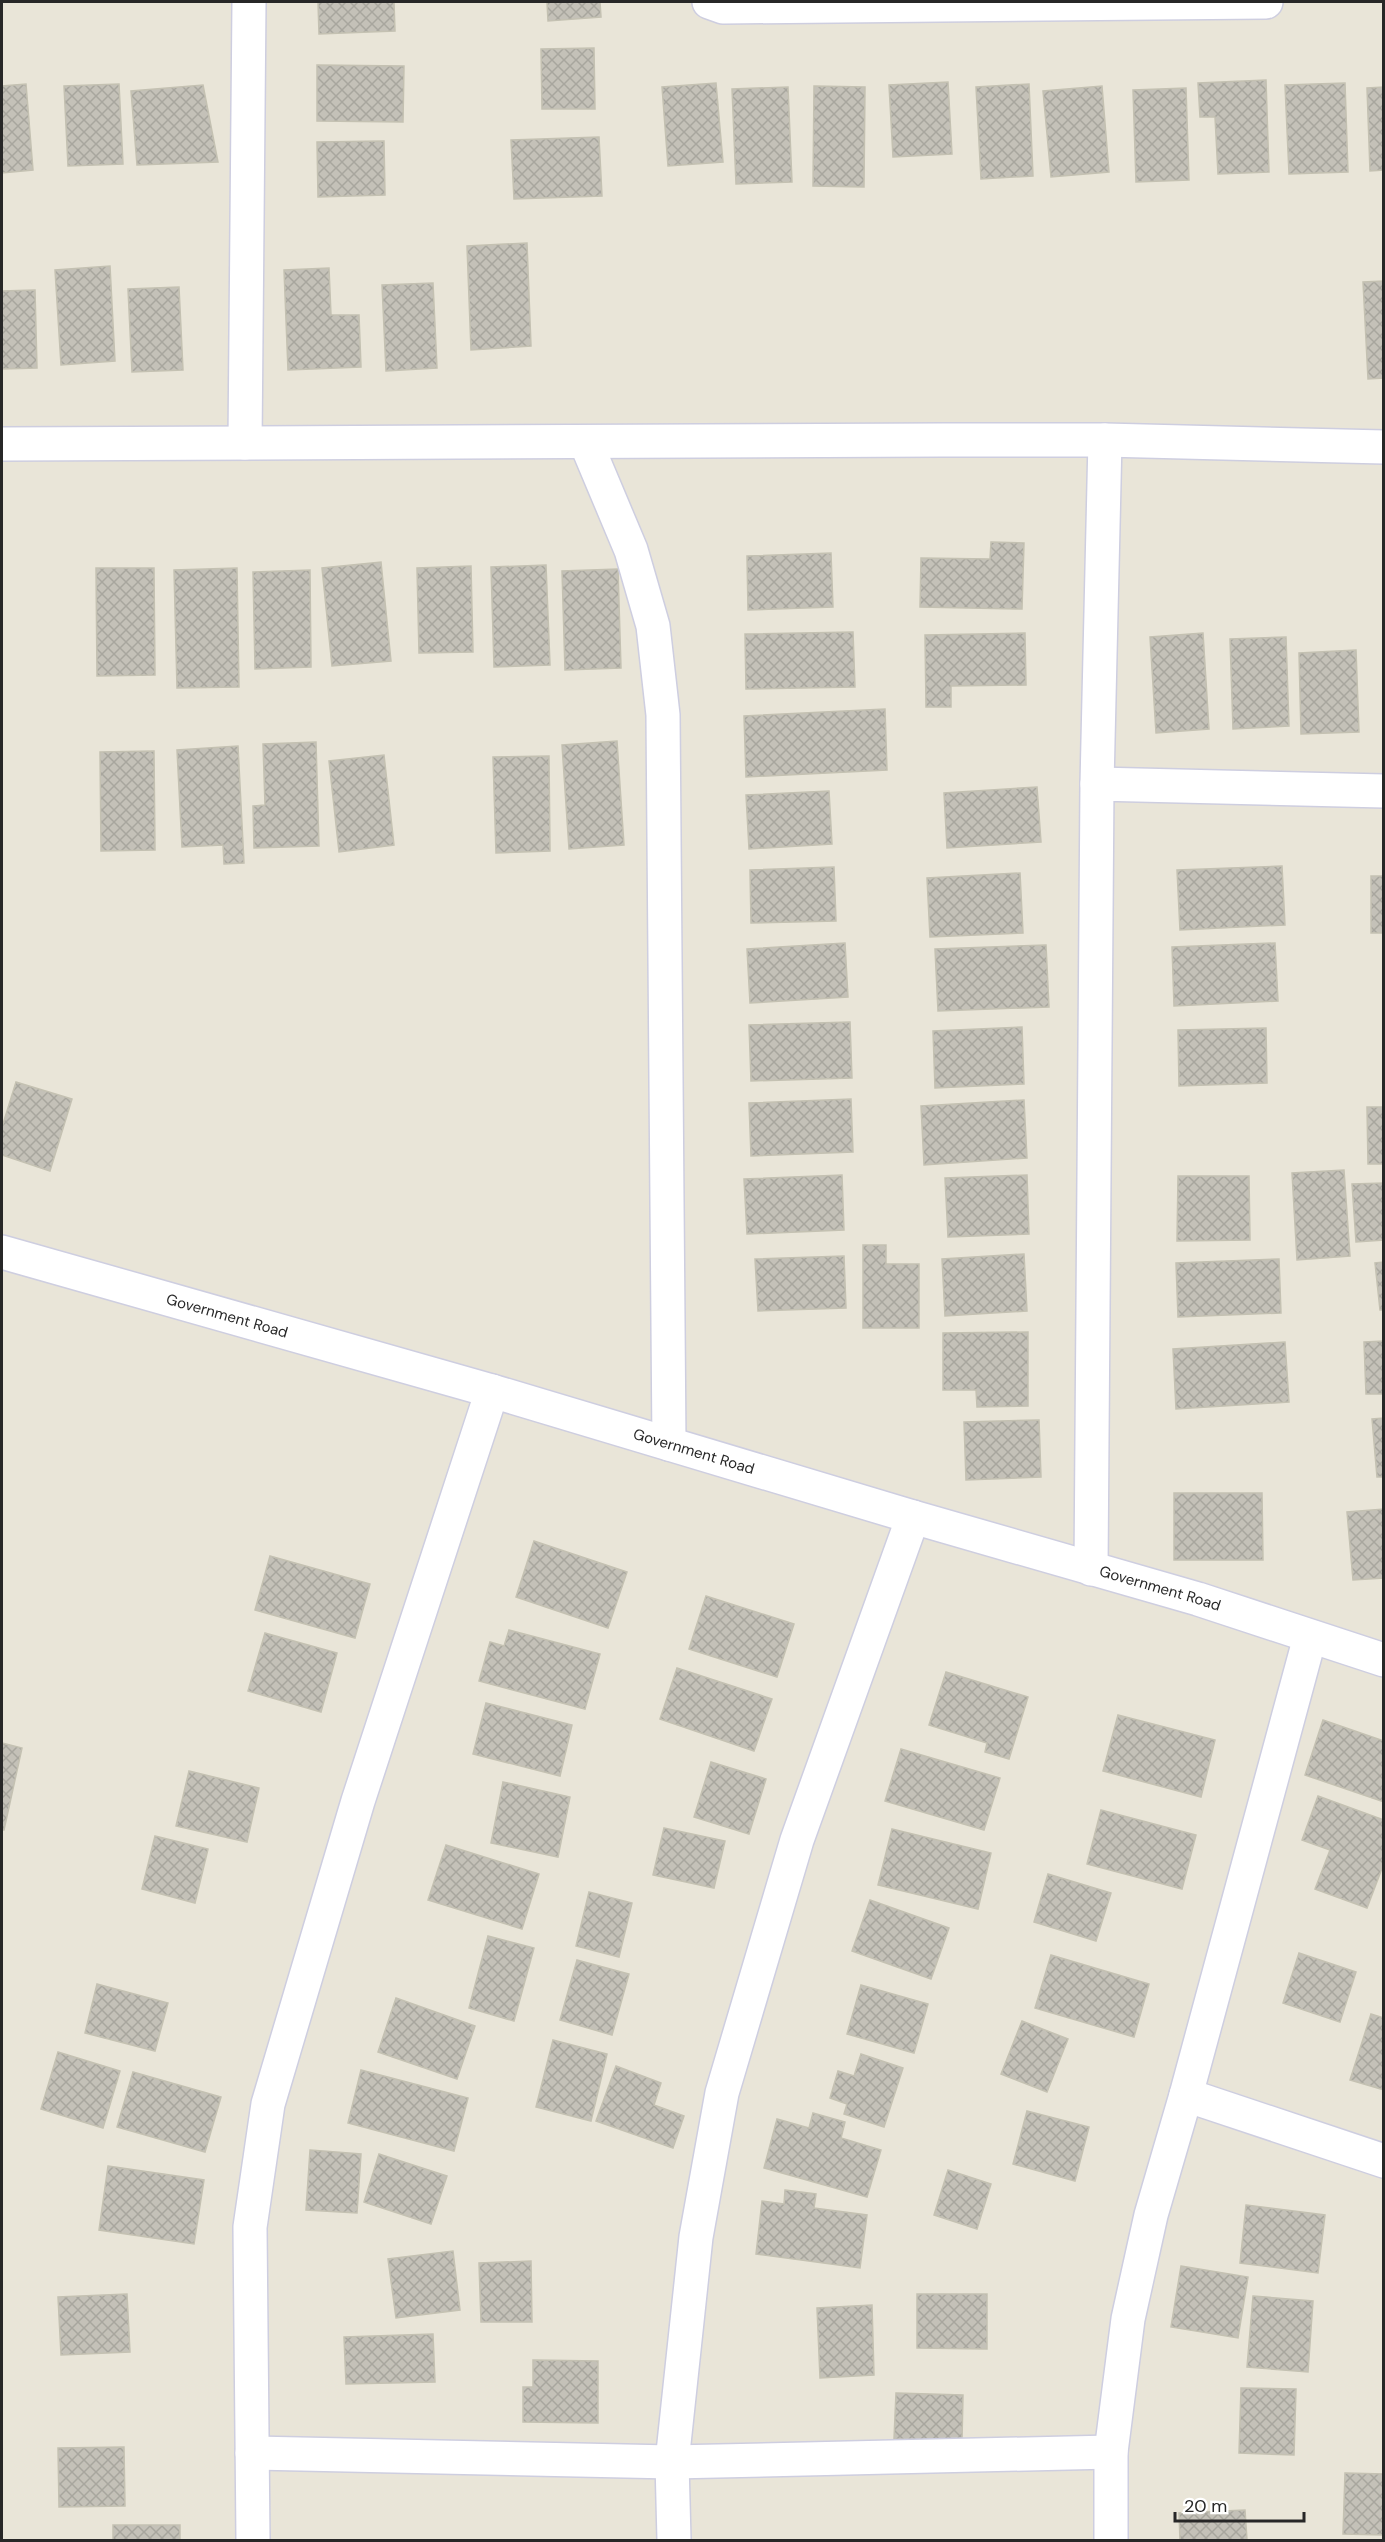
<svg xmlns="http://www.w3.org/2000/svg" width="1385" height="2542" viewBox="0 0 1385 2542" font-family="'DM Sans',sans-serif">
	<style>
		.building { fill: url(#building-cross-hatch); stroke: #c4c1b2; stroke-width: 1.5 }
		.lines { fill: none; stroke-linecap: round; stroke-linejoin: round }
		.street-casing { stroke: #cecee0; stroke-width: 36 }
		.secondary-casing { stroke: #cecee0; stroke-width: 36 }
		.street { stroke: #fff; stroke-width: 33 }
		.secondary { stroke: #fff; stroke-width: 33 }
		.labels { text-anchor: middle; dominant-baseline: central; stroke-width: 4.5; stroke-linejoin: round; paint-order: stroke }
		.street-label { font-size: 15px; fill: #272727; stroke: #fff }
	</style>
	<defs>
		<pattern id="building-cross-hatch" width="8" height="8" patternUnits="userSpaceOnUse" patternTransform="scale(1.5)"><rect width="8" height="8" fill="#c4c1b8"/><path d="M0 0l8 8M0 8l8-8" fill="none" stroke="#a8a69e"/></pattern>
	</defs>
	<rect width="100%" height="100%" fill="#e9e5d8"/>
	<g class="building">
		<path d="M318,2H394L395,31L319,34Z"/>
		<path d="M547,2H600L601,17L548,21Z"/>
		<path d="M594,48L595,109H542L541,49Z"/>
		<path d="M317,65L404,66L403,122L317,121Z"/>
		<path d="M1266,80L1269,172L1218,174L1215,117H1200L1198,83Z"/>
		<path d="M948,82L952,154L893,157L889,85Z"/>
		<path d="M716,83L723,162L668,166L662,87Z"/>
		<path d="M1345,83L1348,172L1289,174L1285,85Z"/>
		<path d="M26,84L33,170L2,173V86Z"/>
		<path d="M119,84L123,164L68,166L64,86Z"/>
		<path d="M1029,84L1033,176L981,179L976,87Z"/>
		<path d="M203,85L218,162L137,165L131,91Z"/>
		<path d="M814,86L865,87L864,187L813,186Z"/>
		<path d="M1102,86L1109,172L1051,177L1043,91Z"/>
		<path d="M788,87L792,182L736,184L732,89Z"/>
		<path d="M1384,87V170L1370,171L1367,88Z"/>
		<path d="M1186,88L1189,180L1136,182L1133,90Z"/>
		<path d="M599,137L602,196L514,199L511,140Z"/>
		<path d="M384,141L385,195L318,197L317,142Z"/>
		<path d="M527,243L531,346L471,350L467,246Z"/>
		<path d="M110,266L115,361L61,365L55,270Z"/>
		<path d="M329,268L331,315H359L361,367L288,370L284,270Z"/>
		<path d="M1384,281V378L1368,379L1363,282Z"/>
		<path d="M433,283L437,368L386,371L382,285Z"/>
		<path d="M179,287L183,370L132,372L128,289Z"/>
		<path d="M35,290L37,368L2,369V291Z"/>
		<path d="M991,542L1024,543L1022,609L920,607L921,558L990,559Z"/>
		<path d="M831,553L833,607L748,610L747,556Z"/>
		<path d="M381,562L391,661L332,666L322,568Z"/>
		<path d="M546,565L550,665L494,667L491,567Z"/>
		<path d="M471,566L473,652L419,653L417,568Z"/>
		<path d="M96,568H154L155,675L97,676Z"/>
		<path d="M237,568L239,687L177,688L174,570Z"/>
		<path d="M618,569L621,668L565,670L562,571Z"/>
		<path d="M310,570L311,667L255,669L253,572Z"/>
		<path d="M853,632L855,687L746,689L745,634Z"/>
		<path d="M1025,633L1026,685L951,686V707H926L925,635Z"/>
		<path d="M1203,633L1209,729L1156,733L1150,637Z"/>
		<path d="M1286,637L1289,726L1233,729L1230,639Z"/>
		<path d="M1356,650L1359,732L1301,734L1299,653Z"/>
		<path d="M885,709L887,770L746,777L744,716Z"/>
		<path d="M617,741L624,845L569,849L562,745Z"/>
		<path d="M316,742L319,846L254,848L253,806L265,805L263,744Z"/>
		<path d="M238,746L244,863L224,864L223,845L182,847L177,750Z"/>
		<path d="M154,751L155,850L101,851L100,752Z"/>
		<path d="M384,755L394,845L339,852L329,761Z"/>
		<path d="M549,756L550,851L496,853L493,757Z"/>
		<path d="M1037,787L1041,842L947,848L944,793Z"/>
		<path d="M829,791L832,844L749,849L746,795Z"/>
		<path d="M1282,866L1285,925L1180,930L1177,870Z"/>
		<path d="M834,867L836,921L751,923L750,870Z"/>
		<path d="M1020,873L1023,933L930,937L927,878Z"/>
		<rect x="1371" y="876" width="13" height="57"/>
		<path d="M845,943L848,997L750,1003L747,949Z"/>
		<path d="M1275,943L1278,1001L1174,1006L1172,947Z"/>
		<path d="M1046,945L1049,1007L938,1011L935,949Z"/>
		<path d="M850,1022L852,1078L751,1081L749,1025Z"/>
		<path d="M1022,1027L1024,1084L935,1088L933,1031Z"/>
		<path d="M1266,1028L1267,1083L1179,1086L1178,1030Z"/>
		<path d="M16,1082L72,1099L50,1171L2,1155V1127Z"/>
		<path d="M851,1099L853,1152L751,1156L749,1103Z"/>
		<path d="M1024,1100L1027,1158L924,1165L921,1106Z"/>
		<path d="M1367,1107H1384V1164H1368Z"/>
		<path d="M1344,1170L1350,1256L1297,1260L1292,1173Z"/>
		<path d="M842,1175L844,1230L747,1234L744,1179Z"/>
		<path d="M1027,1175L1029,1234L948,1237L945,1178Z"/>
		<path d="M1178,1176H1249L1250,1240L1177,1241Z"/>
		<path d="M1384,1183V1240L1356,1242L1352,1184Z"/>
		<path d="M863,1245H886V1264H919V1328H863Z"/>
		<path d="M1024,1254L1027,1311L945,1316L942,1259Z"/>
		<path d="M844,1256L846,1308L758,1311L755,1259Z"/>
		<path d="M1279,1259L1281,1313L1178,1317L1176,1263Z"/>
		<path d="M1384,1262V1310H1380L1375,1263Z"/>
		<path d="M1028,1332V1406L977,1407L976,1390H943V1333Z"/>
		<path d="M1384,1341V1394H1366L1364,1342Z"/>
		<path d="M1285,1342L1289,1402L1176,1409L1173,1349Z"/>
		<path d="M1384,1418V1477H1377L1372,1419Z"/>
		<path d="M1039,1420L1041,1477L966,1480L964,1422Z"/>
		<path d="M1174,1493H1262L1263,1560H1174Z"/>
		<path d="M1384,1509V1578L1353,1580L1347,1512Z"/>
		<path d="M534,1541L627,1572L608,1628L516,1597Z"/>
		<path d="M270,1556L370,1584L355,1638L255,1610Z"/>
		<path d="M706,1596L794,1624L777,1677L689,1649Z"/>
		<path d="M509,1630L600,1654L585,1709L479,1681L490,1642L504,1646Z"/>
		<path d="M265,1633L337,1653L321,1712L248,1691Z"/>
		<path d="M677,1668L772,1699L754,1751L660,1719Z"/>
		<path d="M946,1672L1028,1697L1009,1759L985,1752L987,1743L929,1725Z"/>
		<path d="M486,1703L572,1725L560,1776L473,1754Z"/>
		<path d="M1118,1715L1215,1740L1201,1797L1103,1771Z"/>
		<path d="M1323,1720L1384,1741V1802L1305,1775Z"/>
		<path d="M2,1743L22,1748L4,1830H2Z"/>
		<path d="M901,1749L1000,1778L984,1830L885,1801Z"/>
		<path d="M711,1762L766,1779L749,1834L694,1817Z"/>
		<path d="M189,1771L259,1788L247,1842L176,1826Z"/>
		<path d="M503,1782L570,1797L558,1857L491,1843Z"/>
		<path d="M1318,1796L1384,1820V1863L1367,1908L1315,1889L1330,1850L1302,1840Z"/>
		<path d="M1101,1810L1196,1835L1182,1889L1087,1864Z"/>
		<path d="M664,1828L725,1841L714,1888L653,1875Z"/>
		<path d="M892,1829L991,1853L978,1909L878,1885Z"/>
		<path d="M155,1836L208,1849L195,1903L142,1889Z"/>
		<path d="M446,1845L539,1874L522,1929L428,1900Z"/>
		<path d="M1048,1874L1111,1893L1096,1941L1034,1922Z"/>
		<path d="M589,1892L632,1903L619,1957L576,1946Z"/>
		<path d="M870,1900L949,1928L931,1979L852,1951Z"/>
		<path d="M488,1936L534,1948L514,2021L469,2008Z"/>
		<path d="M1299,1953L1356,1972L1340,2022L1283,2003Z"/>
		<path d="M1051,1955L1149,1984L1134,2037L1035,2008Z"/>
		<path d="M577,1960L629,1974L612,2035L560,2020Z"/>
		<path d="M97,1984L168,2003L155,2051L85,2033Z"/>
		<path d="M861,1985L928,2004L914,2053L847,2034Z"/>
		<path d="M396,1998L475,2026L457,2079L378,2052Z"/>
		<path d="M1371,2014L1384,2018V2090L1350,2080Z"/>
		<path d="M1022,2021L1068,2039L1047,2092L1001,2074Z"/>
		<path d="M553,2040L607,2054L591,2121L536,2107Z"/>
		<path d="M58,2052L120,2071L103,2128L41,2109Z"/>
		<path d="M861,2054L903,2068L884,2127L844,2114L847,2104L830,2098L838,2071L854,2076Z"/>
		<path d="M616,2066L661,2083L654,2105L684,2116L673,2148L596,2121Z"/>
		<path d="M361,2070L468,2098L454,2151L348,2123Z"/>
		<path d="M133,2072L221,2097L205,2152L117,2127Z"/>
		<path d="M1027,2111L1089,2127L1075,2181L1013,2164Z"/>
		<path d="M813,2113L845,2122L841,2138L881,2150L867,2197L764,2168L777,2119L809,2128Z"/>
		<path d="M310,2150L361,2154L357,2213L306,2210Z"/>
		<path d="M379,2154L447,2176L431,2224L364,2202Z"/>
		<path d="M108,2166L204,2180L194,2244L99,2230Z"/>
		<path d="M948,2170L991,2184L977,2229L934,2215Z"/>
		<path d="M785,2190L816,2194L814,2208L867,2215L860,2268L756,2254L762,2201L784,2204Z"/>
		<path d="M1246,2205L1325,2215L1318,2273L1240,2263Z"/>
		<path d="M453,2251L460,2310L396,2318L388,2259Z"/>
		<path d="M531,2261L532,2322H481L479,2263Z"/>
		<path d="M1181,2266L1248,2277L1238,2338L1171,2327Z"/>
		<path d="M127,2294L130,2352L61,2355L58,2297Z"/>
		<path d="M917,2294H987V2349L917,2348Z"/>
		<path d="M1253,2296L1313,2301L1308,2372L1247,2367Z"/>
		<path d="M872,2305L874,2375L820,2378L817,2308Z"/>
		<path d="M433,2334L435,2382L346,2384L344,2337Z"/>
		<path d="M533,2360L598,2361V2423L523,2422V2387H533Z"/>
		<path d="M1241,2388L1296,2389L1294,2455L1239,2453Z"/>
		<path d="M896,2393L963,2395L962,2441L894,2439Z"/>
		<path d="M124,2447L125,2506L59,2507L58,2448Z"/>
		<path d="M1345,2473L1384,2474V2535L1343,2534Z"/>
		<path d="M1245,2510L1247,2540H1180L1179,2513Z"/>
		<rect x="113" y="2525" width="67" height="15"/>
	</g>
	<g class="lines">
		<defs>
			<g id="street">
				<path d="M709,2L723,7L1266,2"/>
				<path d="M245,443L249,2"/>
				<path d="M586,443L631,550L653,626L663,715L669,1444"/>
				<path d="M2,444L943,440H1105L1384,447"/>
				<path d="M1097,784L1105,440"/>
				<path d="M1091,1569L1097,784L1384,791"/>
				<path d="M1186,2095L1384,2161"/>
				<path d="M252,2453L672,2462L1111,2452"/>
				<path d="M253,2540L250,2227L268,2104L358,1801L492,1391"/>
				<path d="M674,2540L672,2462L696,2237L722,2093L797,1840L913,1517"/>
				<path d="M1111,2540V2452L1128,2319L1151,2215L1186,2095L1310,1637"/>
			</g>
			<g id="secondary">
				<path id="s1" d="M2,1252L492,1391L913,1517L1198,1599L1384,1660"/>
			</g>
		</defs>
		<use href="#street" class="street-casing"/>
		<use href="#secondary" class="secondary-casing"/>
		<use href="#street" class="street"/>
		<use href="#secondary" class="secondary"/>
	</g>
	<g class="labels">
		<g class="street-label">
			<text stroke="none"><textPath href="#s1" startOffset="234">Government Road</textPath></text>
			<text stroke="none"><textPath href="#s1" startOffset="720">Government Road</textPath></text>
			<text stroke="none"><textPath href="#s1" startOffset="1206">Government Road</textPath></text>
		</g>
	</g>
	<rect width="1385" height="2542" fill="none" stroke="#272727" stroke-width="6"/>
	<path d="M1175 2512v9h129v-9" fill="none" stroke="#272727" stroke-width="3"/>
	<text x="1184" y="2512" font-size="18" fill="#272727" stroke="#ffffff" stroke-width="4.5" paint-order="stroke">20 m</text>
</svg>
